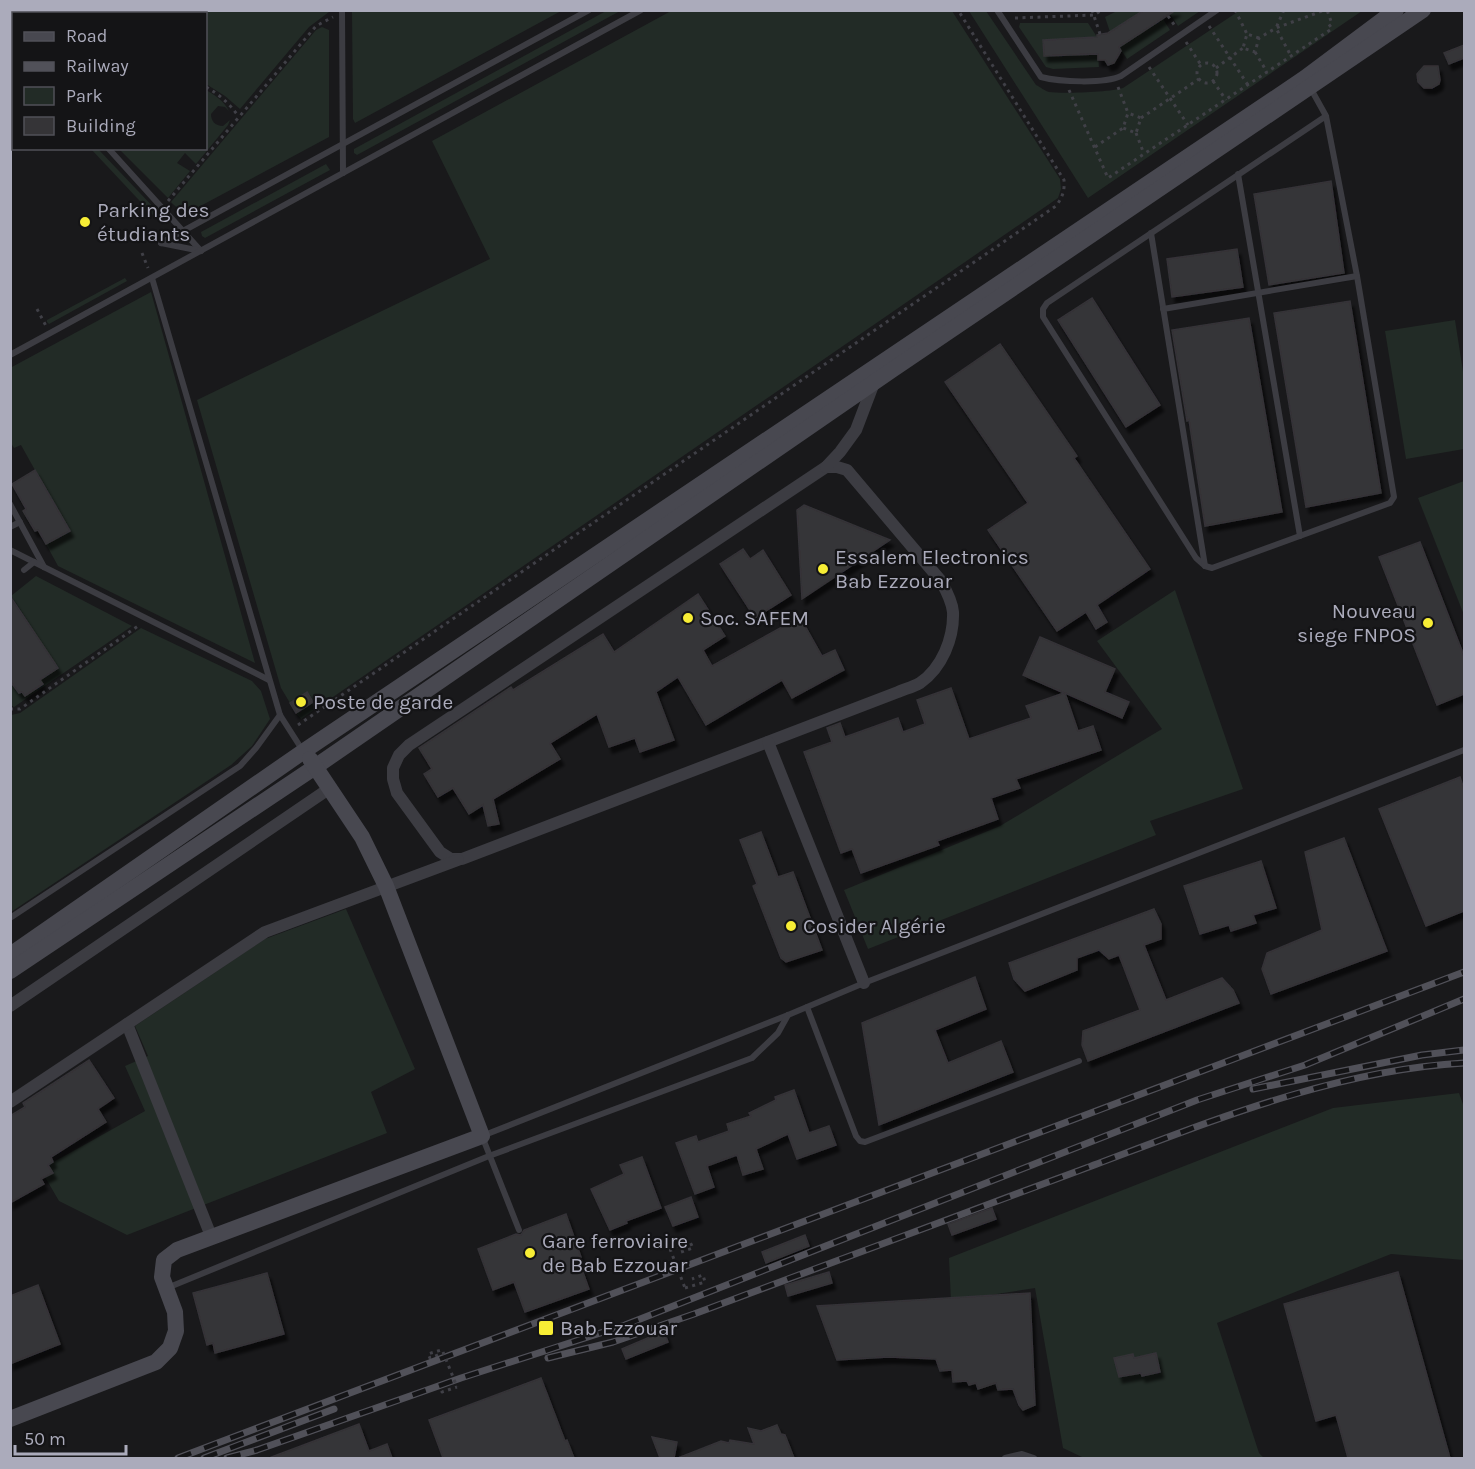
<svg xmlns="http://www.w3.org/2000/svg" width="1475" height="1469" viewBox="0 0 1475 1469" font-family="Karla,sans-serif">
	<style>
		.green { fill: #222b26 }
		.building { fill: #353437; stroke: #343337; stroke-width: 1.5; filter: url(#shadow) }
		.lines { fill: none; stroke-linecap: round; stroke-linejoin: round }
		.path { stroke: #404047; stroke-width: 3; stroke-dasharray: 3 4.5; stroke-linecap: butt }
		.lane { stroke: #3c3c42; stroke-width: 6 }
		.street { stroke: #3c3c42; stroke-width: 12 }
		.secondary { stroke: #484850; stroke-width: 16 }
		.rail-casing { stroke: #515159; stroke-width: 7 }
		.rail { stroke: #141416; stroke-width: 4.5; stroke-dasharray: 14; stroke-linecap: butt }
		.path-bridge { stroke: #404047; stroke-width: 3; stroke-dasharray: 3 4.5; stroke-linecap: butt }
		.poi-dot { fill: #f7ed35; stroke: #141416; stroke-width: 2 }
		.labels { text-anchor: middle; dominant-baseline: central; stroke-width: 4.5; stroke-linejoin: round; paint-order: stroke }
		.poi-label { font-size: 21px; fill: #ababbb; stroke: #141416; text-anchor: start }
	</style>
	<defs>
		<filter id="shadow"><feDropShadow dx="3.5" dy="6" stdDeviation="1.5" flood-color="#0009"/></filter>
	</defs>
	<rect width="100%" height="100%" fill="#19191b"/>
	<g class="green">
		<path d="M138,10H329V12L309,27L240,109L225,96L206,84V14L137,13Z"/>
		<path d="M1176,10H1200V11L1178,26L1170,14Z"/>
		<path d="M10,11L11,10L131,11V14H14L13,29H11Z"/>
		<path d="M352,11V10L561,11L355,123L353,119Z"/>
		<path d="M606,11H620L357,155L354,153V149Z"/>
		<path d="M671,11H952L1060,179L1061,189L1058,198L301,719L296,713L313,702L306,692L290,703L281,688L197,400L490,259L432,141Z"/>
		<path d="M969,11H986L1036,85C1040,87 1045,91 1049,92C1062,94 1111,92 1123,88L1239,11H1362L1088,198Z"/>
		<path d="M1117,11H1144L1110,32L1105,17Z"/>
		<path d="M1163,19L1170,30L1127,59L1119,47Z"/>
		<path d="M1020,23H1088L1097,37L1043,40L1044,55L1098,54L1099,67L1053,69L1046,67L1019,27Z"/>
		<path d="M322,27L329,30V137L193,210C183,211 177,209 171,202L316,30Z"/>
		<path d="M206,90C215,95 224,101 229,111L225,107L218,106L211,114C211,121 215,126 223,126L230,120L228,125L196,164L185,153L177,163L190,171L168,198L119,149L206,148Z"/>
		<path d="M91,149H98L157,211L156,214L153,215Z"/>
		<path d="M326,164L330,170L205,238L202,236L201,232Z"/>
		<path d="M125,278L127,281L49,324L47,322V320Z"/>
		<path d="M151,292L255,663L58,566L46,544L69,531L21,445L14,448L11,443L12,440L10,436V368Z"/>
		<path d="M1455,320L1464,378V449L1406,459L1385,331Z"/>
		<path d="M1464,481V615L1418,498Z"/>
		<path d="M36,576L132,626L14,707L11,705L10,681L19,693L22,692L25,696L43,684L40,680L58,668L11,596Z"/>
		<path d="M1175,590L1243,789L1150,821L1156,835L868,949L844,890L1000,826L1162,729L1097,641Z"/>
		<path d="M141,628L252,681L261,691L270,719L252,746L231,765L11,912V715L20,713Z"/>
		<path d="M346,909L415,1069L371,1092L387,1133L127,1235L59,1201L45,1177L52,1172L48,1165L145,1111L125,1066L148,1056L135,1026L265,939Z"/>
		<path d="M1459,1093L1464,1107V1260L1391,1254L1217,1323L1259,1453L1264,1458H1084L1063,1448L1035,1288L951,1301L949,1258L1333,1108Z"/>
	</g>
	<g class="building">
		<path d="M1144,10H1176L1119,47L1121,51L1114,63L1108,65L1105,60H1098V54L1044,56L1043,40L1097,37V35L1108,33Z"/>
		<path d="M1464,45V58L1449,64L1444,53Z"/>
		<path d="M1424,66H1438L1440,80L1439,84L1432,88H1424L1418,82L1417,74Z"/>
		<path d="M1331,181L1344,273L1269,285L1254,194Z"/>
		<path d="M1237,249L1243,287L1172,297L1167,259Z"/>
		<path d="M1092,298L1160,405L1126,427L1058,320Z"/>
		<path d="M1350,301L1381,493L1306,507L1274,313Z"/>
		<path d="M1249,318L1282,512L1205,526L1189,420L1187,421L1172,330Z"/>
		<path d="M1000,344L1077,456L1074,458L1150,569L1097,605L1107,622L1096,629L1086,612L1057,631L988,530L1028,503L945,382Z"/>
		<path d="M35,470L70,531L46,544L38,530L35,531L23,511L26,509L12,484Z"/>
		<path d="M804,505L890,540L802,599L797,510Z"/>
		<path d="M1420,542L1464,656V694L1437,705L1379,557Z"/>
		<path d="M743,549L750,559L763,550L791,595L755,618L720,564Z"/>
		<path d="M698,594L725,636L703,650L712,666L800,617L822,656L835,650L844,670L792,698L782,680L706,725L678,677L656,692L674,740L640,752L635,738L609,747L597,714L550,743L560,759L493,799L499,824L488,826L483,805L469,814L453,788L438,797L424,774L432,769L419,748L511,687L513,690L603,634L614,652Z"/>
		<path d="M10,596L58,668L40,680L43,684L25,696L22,692L19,693L10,681Z"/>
		<path d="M1040,637L1115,669L1105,692L1129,702L1122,718L1065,693L1078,731L1093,726L1101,750L1016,779L1020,788L991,798L998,819L937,841L939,845L861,873L852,849L841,853L804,752L832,742L827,728L840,723L845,737L898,718L903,732L925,724L917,700L951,688L969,739L1031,718L1026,706L1064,693L1023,675Z"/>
		<path d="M307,692L313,702L296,713L290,703Z"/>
		<path d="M1460,777L1464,789V911L1426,926L1379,809Z"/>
		<path d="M761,832L778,877L793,872L822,950L786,962L781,958L753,886L757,884L740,840Z"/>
		<path d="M1344,838L1387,951L1271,994L1262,969L1267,953L1322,930L1305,852Z"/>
		<path d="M1261,861L1276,908L1253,915L1256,923L1231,931L1229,925L1200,934L1184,886Z"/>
		<path d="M1154,909L1161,924V939L1144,945L1166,1000L1222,978L1233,990L1239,1003L1088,1061L1082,1045L1083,1031L1140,1010L1119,955L1109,959L1099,950L1077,958V970L1025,991L1014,979L1009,963Z"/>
		<path d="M975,977L986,1009L935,1030L948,1063L1001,1041L1013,1072L879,1125L862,1023Z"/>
		<path d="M89,1060L114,1098L98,1109L106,1122L51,1157L53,1162L48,1165L53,1173L41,1179L44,1184L10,1203V1116L25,1107L23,1103Z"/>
		<path d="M794,1090L809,1133L829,1126L836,1145L797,1159L788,1134L756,1149L763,1169L743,1175L737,1155L707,1166L714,1187L695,1194L676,1143L696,1136L698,1142L729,1131L727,1124L751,1116L749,1113L776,1100L775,1097Z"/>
		<path d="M642,1157L661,1208L626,1221L627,1223L610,1230L591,1189L624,1174L620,1165Z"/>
		<path d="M691,1197L698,1217L673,1226L665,1207Z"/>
		<path d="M992,1208L996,1219L952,1235L948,1224Z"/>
		<path d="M566,1214L581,1257L578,1258L589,1289L525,1312L514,1282L493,1290L478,1249L516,1234L521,1235L524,1230Z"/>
		<path d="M805,1235L809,1246L766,1263L762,1252Z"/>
		<path d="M829,1272L832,1283L788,1296L785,1285Z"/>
		<path d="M1398,1272L1450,1458H1348L1336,1415L1316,1421L1284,1304Z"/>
		<path d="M267,1273L284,1334L215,1353L213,1343L207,1345L193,1293Z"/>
		<path d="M38,1285L60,1344L10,1364V1296Z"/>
		<path d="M1030,1293L1035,1405L1023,1410L1019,1405L1013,1389L998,1390L996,1383L978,1389L976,1383L969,1385L967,1381L953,1382L952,1370L940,1371L936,1359L889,1357L837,1360L817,1306Z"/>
		<path d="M664,1331L668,1342L626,1359L622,1349Z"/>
		<path d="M1156,1353L1160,1372L1142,1376L1141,1373L1119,1377L1114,1358L1133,1354L1134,1358Z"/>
		<path d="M541,1378L565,1441L567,1440L574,1458H443L429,1420Z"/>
		<path d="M359,1424L369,1451L387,1444L392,1458H269Z"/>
		<path d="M777,1425L781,1434L785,1435L794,1458H678L721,1441L729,1443L730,1440L754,1444L748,1428L761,1431Z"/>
		<path d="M652,1437L677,1442L674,1458H660Z"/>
	</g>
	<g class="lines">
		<g class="path">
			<path d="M1092,10L1100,34"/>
			<path d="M1235,10L1247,34"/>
			<path d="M1284,10L1276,28L1291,56"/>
			<path d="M134,14V10"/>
			<path d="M1168,16L1175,26"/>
			<path d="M1015,18L1094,15L1102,10"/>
			<path d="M1209,26L1248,85"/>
			<path d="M10,32H14"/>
			<path d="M1259,38L1247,34L1243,48L1255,52L1259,38L1276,28L1325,10"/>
			<path d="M1186,42L1201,65"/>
			<path d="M1255,52L1267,72"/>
			<circle cx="1207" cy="73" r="10"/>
			<path d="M1149,67L1188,125"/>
			<path d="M1216,68L1243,48"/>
			<path d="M1213,81L1226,100"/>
			<path d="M206,87C220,95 229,103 239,117"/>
			<path d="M1118,87L1128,113"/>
			<path d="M1069,90L1108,178L1330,30L1328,27L1332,24L1327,10"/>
			<path d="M1141,118L1199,79"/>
			<path d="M1136,133L1144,154"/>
			<path d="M1095,147L1123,128L1128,113L1141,118L1136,133L1123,128"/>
			<path d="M168,201L316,26L333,17"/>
			<path d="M142,253L148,268"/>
			<path d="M37,309L46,326"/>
			<path d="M10,709H20L138,626"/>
			<path d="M298,725L1056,206C1062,198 1065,191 1064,180L958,10"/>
			<path d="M670,1249L690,1242L693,1248L678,1253"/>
			<path d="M685,1288L705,1282L703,1275L692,1279"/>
			<path d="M438,1355L430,1358L428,1354L441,1350L443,1352"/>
			<path d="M450,1383L440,1387L442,1392L457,1387"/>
		</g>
		<g class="lane">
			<path d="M342,10L343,173"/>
			<path d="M997,10L1041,77C1060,82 1104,84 1121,76L1217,10"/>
			<path d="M1311,89L1326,116L1357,276L1394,497L1390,503L1212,568L1205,566L1196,558L1043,317V309L1047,303L1326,116"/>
			<path d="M10,104H14"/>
			<path d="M108,148L201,251"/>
			<path d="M1238,174L1300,536"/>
			<path d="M1151,233L1205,566"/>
			<path d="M161,243L589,10"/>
			<path d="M161,243L201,251"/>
			<path d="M152,278L280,715L303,751"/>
			<path d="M1163,309L1357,276"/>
			<path d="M10,355L641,10"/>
			<path d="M10,504L44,567"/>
			<path d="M10,527L20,522"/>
			<path d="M10,550L269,680"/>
			<path d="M24,570L34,562"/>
			<path d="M10,918L240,766L256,748L280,715"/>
			<path d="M807,1007L856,1136L860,1141L865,1142L1079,1061"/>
			<path d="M519,1230L482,1136L788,1015L864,983L1464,750"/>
			<path d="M167,1288L489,1156L752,1058L778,1033L788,1015"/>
			<path d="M1005,1458L1022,1454L1034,1458"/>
		</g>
		<g class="street">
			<path d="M826,467H837L847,470L941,581C946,590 952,601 953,612C954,638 942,668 920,683C913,687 905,689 898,692L462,859H451L440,852L397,793L393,779V768L399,755L409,745Z"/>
			<path d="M826,467L840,452L856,430L875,380"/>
			<path d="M768,742L864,983"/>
			<path d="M10,1006L330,788"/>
			<path d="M127,1024L211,1236"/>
			<path d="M10,1102L265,932L458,860"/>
		</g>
		<g class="secondary">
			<path d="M10,955L304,751L1305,78L1396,10"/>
			<path d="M10,971L315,767L892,370L1423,10"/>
			<path d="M10,1419L156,1362L170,1348L176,1331L175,1312L162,1277L164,1260L177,1250L482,1136L386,886L362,837L310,759"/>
		</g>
		<defs>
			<g id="rail">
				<path d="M1253,1089L1422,1055L1464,1050"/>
				<path d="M548,1358L613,1342L694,1314C825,1265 955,1217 1086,1168C1207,1123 1333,1070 1464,1063"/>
				<path d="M178,1458L1464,972"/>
				<path d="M204,1458L334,1409"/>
				<path d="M227,1458L257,1450L461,1378L625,1325L1197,1100L1305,1065L1464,999"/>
			</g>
		</defs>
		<use href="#rail" class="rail-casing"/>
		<use href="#rail" class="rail"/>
		<g class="path-bridge">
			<path d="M670,1249L685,1288"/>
			<path d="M443,1352L457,1387"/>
		</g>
	</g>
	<g class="poi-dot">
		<circle cx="85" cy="222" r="6"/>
		<circle cx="823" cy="569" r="6"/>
		<circle cx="688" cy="618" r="6"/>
		<circle cx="1428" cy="623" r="6"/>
		<circle cx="301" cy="702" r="6"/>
		<circle cx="791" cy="926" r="6"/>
		<circle cx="530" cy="1253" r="6"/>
		<rect x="538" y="1320" width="16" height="16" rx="3"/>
	</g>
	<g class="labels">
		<g class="poi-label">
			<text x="97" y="210">Parking des<tspan x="97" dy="24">étudiants</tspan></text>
			<text x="835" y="557">Essalem Electronics<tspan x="835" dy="24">Bab Ezzouar</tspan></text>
			<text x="1416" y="611" text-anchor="end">Nouveau<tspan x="1416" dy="24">siege FNPOS</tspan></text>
			<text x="700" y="618">Soc. SAFEM</text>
			<text x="313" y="702">Poste de garde</text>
			<text x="803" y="926">Cosider Algérie</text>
			<text x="542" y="1241">Gare ferroviaire<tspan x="542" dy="24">de Bab Ezzouar</tspan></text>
			<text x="560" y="1328">Bab Ezzouar</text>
		</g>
	</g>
	<rect width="1475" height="1469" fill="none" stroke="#ababbb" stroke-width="24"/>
	<rect x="12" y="12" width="195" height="138" fill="#141416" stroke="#505058" stroke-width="1.5"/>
	<rect x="24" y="32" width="30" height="9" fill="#484850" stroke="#505058" stroke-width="1.5"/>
	<text x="66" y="42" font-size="18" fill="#ababbb">Road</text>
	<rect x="24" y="62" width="30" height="9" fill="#515159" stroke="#505058" stroke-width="1.5"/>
	<text x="66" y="72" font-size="18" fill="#ababbb">Railway</text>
	<rect x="24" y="87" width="30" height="18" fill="#222b26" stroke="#505058" stroke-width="1.5"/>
	<text x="66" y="102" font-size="18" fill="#ababbb">Park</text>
	<rect x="24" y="117" width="30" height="18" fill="#353437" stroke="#505058" stroke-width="1.5"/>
	<text x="66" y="132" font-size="18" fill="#ababbb">Building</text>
	<path d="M15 1445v9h111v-9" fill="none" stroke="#ababbb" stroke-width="3"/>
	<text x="24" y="1445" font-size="18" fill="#ababbb" stroke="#141416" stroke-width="4.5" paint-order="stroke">50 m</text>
</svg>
